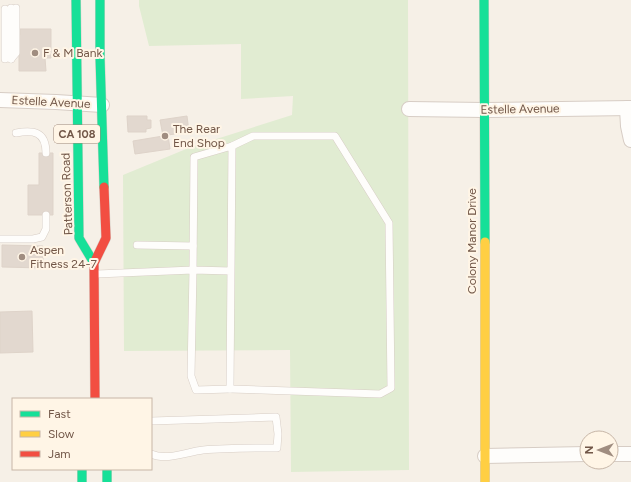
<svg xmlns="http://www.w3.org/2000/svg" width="631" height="482" viewBox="0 0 631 482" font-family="Figtree,sans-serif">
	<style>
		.green { fill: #e1ecd2 }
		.building { fill: #e2d8cf; stroke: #ded3c9 }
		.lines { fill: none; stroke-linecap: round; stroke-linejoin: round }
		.lane-casing { stroke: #d7cdc5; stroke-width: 8 }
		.street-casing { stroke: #d7cdc5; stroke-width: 16 }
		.fast-casing { stroke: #d6ccc4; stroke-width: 10 }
		.slow-casing { stroke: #d6ccc4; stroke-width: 10 }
		.jam-casing { stroke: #d6ccc4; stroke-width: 10 }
		.lane { stroke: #fefdfb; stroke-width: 7 }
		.street { stroke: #fefdfb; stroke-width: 14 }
		.fast { stroke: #16e098; stroke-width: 9 }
		.slow { stroke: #ffcf43; stroke-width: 9 }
		.jam { stroke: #f24e42; stroke-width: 9 }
		.poi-dot { fill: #a08d80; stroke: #fff5e6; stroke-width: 1.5 }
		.labels { text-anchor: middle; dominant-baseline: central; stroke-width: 4; stroke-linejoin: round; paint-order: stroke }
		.shield { fill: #fff5e6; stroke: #9c8677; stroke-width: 1 }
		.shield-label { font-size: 11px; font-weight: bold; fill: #725748 }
		.poi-label { font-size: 12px; fill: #725748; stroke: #fff5e6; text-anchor: start }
		.street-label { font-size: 12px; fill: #725748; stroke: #fff5e6 }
	</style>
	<rect width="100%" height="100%" fill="#f6f0e7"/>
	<path class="green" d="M139,0H408L409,470L291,472L290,350L124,351L123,175L191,147L292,115L293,96L241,99V44L149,46L139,6Z"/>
	<g class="building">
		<path d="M20,29H51V58H45L46,71H19V49L4,36L20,35Z"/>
		<path d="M127,116H147V120H151V128L146,129V132H128Z"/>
		<path d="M187,116L189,132L168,135L170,149L135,154L133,141L163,136L160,120Z"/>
		<path d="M39,153H53V215H28V185H39Z"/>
		<path d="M2,245L43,246V268L2,267Z"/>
		<path d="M32,311L33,352L0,353V312Z"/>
	</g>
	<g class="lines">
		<defs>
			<g id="lane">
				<path d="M11,8V59"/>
				<path d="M5,9V59"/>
				<path d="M11,59L16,53V8"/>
				<path d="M16,133C33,130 46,131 46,153"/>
				<path d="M0,239H33L42,237L46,229V215"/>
				<path d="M137,245L193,246"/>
				<path d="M97,274L193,270L194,157L232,146L230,389L196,390L191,376L193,270L231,271"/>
				<path d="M230,389L380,394L391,388L389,223L335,136H253L232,146"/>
				<path d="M151,421L276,417L278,434L277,448C252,448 227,448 203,450C186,452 167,461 151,454"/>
			</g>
			<g id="street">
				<path d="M0,100L56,102L102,105"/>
				<path d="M627,108L628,126L631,140"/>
				<path d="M409,109L484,110L631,108"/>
				<path d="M611,454H631"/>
				<path d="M485,456L587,454"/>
			</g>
			<g id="fast">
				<path d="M76,0L79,238L94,263"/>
				<path d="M100,0V57L104,187"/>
				<path d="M484,0L485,242"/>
				<path d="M82,469V482"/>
				<path d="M107,469V482"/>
			</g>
			<path id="slow" d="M485,242V482"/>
			<path id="jam" d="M95,399L94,263L106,238L104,187"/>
		</defs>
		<use href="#lane" class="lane-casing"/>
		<use href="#street" class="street-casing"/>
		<use href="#fast" class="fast-casing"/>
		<use href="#slow" class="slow-casing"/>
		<use href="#jam" class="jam-casing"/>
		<use href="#lane" class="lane"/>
		<use href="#street" class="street"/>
		<use href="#fast" class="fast"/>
		<use href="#slow" class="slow"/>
		<use href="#jam" class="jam"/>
	</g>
	<g class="poi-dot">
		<circle cx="35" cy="53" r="4"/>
		<circle cx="165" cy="136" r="4"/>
		<circle cx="22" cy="257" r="4"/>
	</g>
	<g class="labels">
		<rect class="shield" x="54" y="125" width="46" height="18" rx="3"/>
		<g class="shield-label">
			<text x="77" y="134">CA 108</text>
		</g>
		<g class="poi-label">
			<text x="43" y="53">F &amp; M Bank</text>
			<text x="173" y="129">The Rear<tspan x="173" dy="14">End Shop</tspan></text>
			<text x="30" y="250">Aspen<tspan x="30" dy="14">Fitness 24-7</tspan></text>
		</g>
		<g class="street-label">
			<text transform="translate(51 102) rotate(3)">Estelle Avenue</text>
			<text transform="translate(520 109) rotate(-1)">Estelle Avenue</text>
			<text transform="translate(67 194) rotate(-92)">Patterson Road</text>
			<text transform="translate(472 241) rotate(-90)">Colony Manor Drive</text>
		</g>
	</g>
	<rect x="12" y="398" width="140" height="72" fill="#fff5e6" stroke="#c7b6a7"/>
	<rect x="20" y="411" width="20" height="6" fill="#16e098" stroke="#c7b6a7"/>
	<text x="48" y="418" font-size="12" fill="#725748">Fast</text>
	<rect x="20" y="431" width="20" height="6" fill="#ffcf43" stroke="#c7b6a7"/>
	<text x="48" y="438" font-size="12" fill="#725748">Slow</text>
	<rect x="20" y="451" width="20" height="6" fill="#f24e42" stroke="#c7b6a7"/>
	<text x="48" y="458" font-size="12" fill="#725748">Jam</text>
	<g transform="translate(599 450) rotate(270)"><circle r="19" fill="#fff5e6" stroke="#c7b6a7"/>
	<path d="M0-3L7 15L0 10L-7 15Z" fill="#a08d80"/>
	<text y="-6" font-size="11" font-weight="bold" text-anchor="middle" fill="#725748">N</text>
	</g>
</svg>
